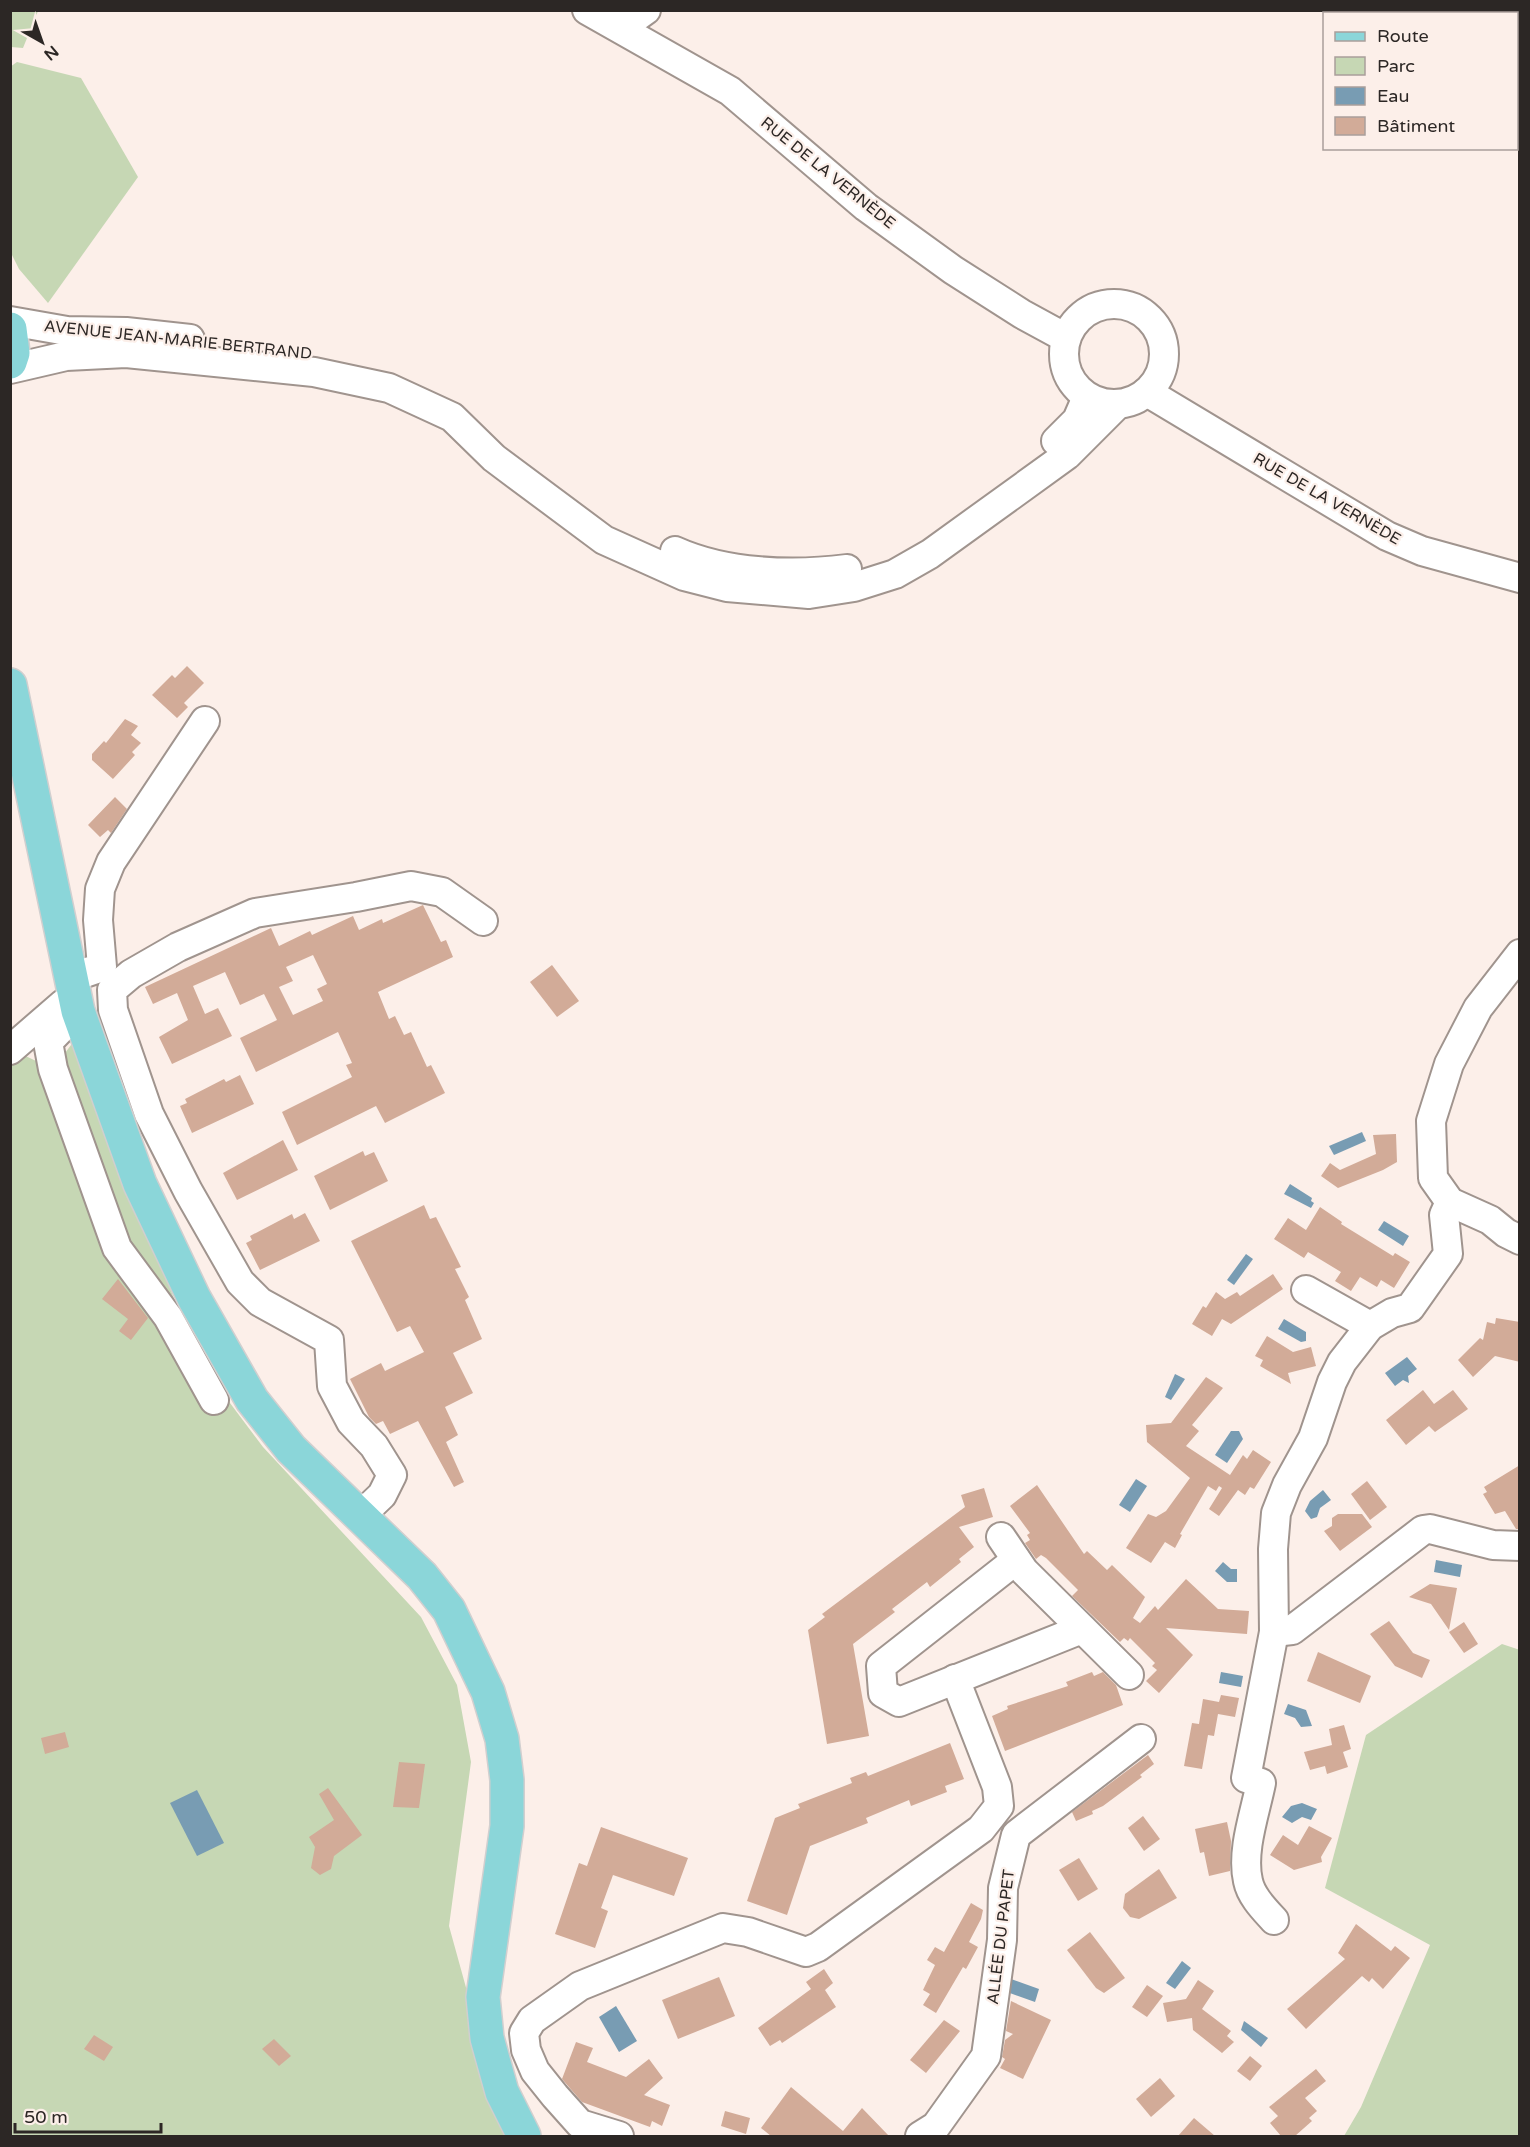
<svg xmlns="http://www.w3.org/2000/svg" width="1530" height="2147" viewBox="0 0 1530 2147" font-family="'Varela Round',sans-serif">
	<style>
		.green { fill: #c6d7b4 }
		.water { fill: #789cb3 }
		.building { fill: #d2ab98; fill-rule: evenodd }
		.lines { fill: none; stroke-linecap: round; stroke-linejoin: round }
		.minor-casing { stroke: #a0948e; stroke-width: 32 }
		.major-casing { stroke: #d1cfcf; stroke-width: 36 }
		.minor { stroke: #fff; stroke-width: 28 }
		.major { stroke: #8bd6d9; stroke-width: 33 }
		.labels { text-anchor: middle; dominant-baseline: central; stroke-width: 4.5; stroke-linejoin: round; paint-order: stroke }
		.street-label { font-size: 16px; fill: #2c2725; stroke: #fcefe9 }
	</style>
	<rect width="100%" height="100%" fill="#fcefe9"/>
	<g class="green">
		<path d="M11,10L38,11L23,48L11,47Z"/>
		<path d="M17,62L81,78L138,177L48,303L19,269L11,253L10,67Z"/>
		<path d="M77,1037L180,1315L215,1383L263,1447L421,1617L457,1685L471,1762L449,1926L507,2136H11V1057L15,1051L53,1069Z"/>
		<path d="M1502,1644L1520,1650L1519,2136H1344L1361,2107L1430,1945L1325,1888L1366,1735Z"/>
	</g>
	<g class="water">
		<path d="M1362,1132L1366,1141L1334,1155L1329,1146Z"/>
		<path d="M1290,1184L1312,1198L1311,1201L1314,1203L1311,1208L1284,1194Z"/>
		<path d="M1384,1221L1409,1236L1403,1246L1378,1230Z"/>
		<path d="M1246,1254L1253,1259L1234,1285L1227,1280Z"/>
		<path d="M1284,1319L1306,1332V1341L1301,1342L1278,1329Z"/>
		<path d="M1407,1357L1417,1369L1408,1376L1409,1383L1403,1380L1395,1386L1385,1373Z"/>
		<path d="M1175,1374L1185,1379L1171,1400L1165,1397Z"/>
		<path d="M1231,1431H1239L1243,1439L1227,1463L1215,1455Z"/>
		<path d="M1136,1479L1147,1486L1130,1512L1119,1505Z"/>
		<path d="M1323,1490L1331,1500L1320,1508L1317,1517L1311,1519L1305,1511L1310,1501Z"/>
		<path d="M1436,1560L1462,1565L1460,1577L1434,1572Z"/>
		<path d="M1223,1562L1231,1569H1237V1582H1227L1215,1571Z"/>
		<path d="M1221,1672L1243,1676L1241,1687L1219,1683Z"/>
		<path d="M1288,1704L1306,1710L1312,1726L1301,1727L1295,1718L1284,1714Z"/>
		<path d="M197,1790L224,1843L197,1856L170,1803Z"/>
		<path d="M1302,1803L1317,1809L1311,1820L1302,1817L1292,1823L1282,1817L1291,1806Z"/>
		<path d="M1182,1961L1191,1968L1175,1989L1166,1983Z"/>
		<path d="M1011,1979L1039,1989L1035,2002L1007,1992Z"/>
		<path d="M616,2006L637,2041L619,2052L599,2017Z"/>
		<path d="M1244,2021L1268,2038L1261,2047L1241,2030Z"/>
	</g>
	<g class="building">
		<path d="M187,666L204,683L184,703L188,707L177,718L152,695L172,675L175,678Z"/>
		<path d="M125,719L138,726L131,735L141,743L132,752L135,755L113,779L92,760V754L104,741L106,743Z"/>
		<path d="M115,797L127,809L111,833L108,830L100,837L88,825Z"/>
		<path d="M423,905L441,942L446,940L453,957L378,992L389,1019L395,1016L404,1035L411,1032L427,1067L431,1065L445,1093L385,1123L376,1106L297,1145L282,1112L352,1077L346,1065L352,1063L338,1032L256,1072L240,1038L277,1020L264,994L240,1005L225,972L193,986L205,1014L218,1008L232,1036L172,1064L159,1037L188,1020L177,993L153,1004L145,987L271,928L279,946L310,931L312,935L353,916L359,930L382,919L383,923ZM313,955L327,984L317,989L323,1001L293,1015L279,987L293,981L286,967Z"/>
		<path d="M552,965L579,1001L557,1017L530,982Z"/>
		<path d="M240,1075L254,1104L192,1133L180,1106L187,1103L185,1099L224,1079L226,1082Z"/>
		<path d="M1396,1134L1397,1162L1383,1170L1338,1188L1321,1176L1330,1163L1340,1170L1376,1154L1373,1135Z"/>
		<path d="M283,1140L298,1170L237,1200L223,1173Z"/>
		<path d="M363,1151L365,1156L374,1152L388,1181L330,1210L314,1176Z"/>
		<path d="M424,1205L430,1219L436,1217L461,1267L455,1269L469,1297L465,1300L482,1339L453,1353L473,1393L445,1407L458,1435L446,1442L464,1482L454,1487L418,1421L390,1434L383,1421L376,1424L369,1417L350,1379L381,1363L385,1371L424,1352L410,1326L397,1332L351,1241Z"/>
		<path d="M1320,1207L1342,1222L1341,1224L1393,1256L1395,1253L1410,1262L1394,1288L1381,1280L1377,1287L1360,1277L1351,1291L1335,1281L1341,1272L1308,1252L1304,1258L1274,1239L1288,1218L1306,1230Z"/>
		<path d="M305,1213L320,1241L260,1270L246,1243L252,1240L250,1236L292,1214L294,1219Z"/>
		<path d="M1273,1274L1283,1289L1231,1324L1222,1319L1212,1336L1192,1324L1203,1306L1206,1308L1216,1292L1225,1299L1237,1292L1240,1296Z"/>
		<path d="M118,1279L148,1318L131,1340L119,1331L128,1319L102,1299Z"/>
		<path d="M1496,1318L1520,1322V1362L1495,1356L1473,1377L1458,1360L1480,1338L1483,1340L1487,1322L1495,1324Z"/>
		<path d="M1267,1336L1293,1352L1311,1347L1316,1366L1288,1373L1291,1384L1260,1366L1263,1360L1255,1356Z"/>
		<path d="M1206,1377L1223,1388L1192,1425L1199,1431L1186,1446L1230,1475L1243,1455L1247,1459L1253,1450L1271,1462L1254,1489L1250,1487L1245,1495L1238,1490L1219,1516L1209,1509L1222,1488L1219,1486L1216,1491L1208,1486L1180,1534L1182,1535L1175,1548L1165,1542L1151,1563L1126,1548L1148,1514L1156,1517L1166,1511L1190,1478L1147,1442L1146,1425L1171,1423Z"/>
		<path d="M1423,1390L1434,1404L1453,1390L1468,1409L1435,1432L1429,1426L1406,1445L1386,1420Z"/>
		<path d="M1520,1465V1529H1516L1505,1511L1495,1514L1483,1494L1487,1492L1484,1487Z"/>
		<path d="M1367,1481L1387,1507L1370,1520L1351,1494Z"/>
		<path d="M1037,1485L1084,1554L1087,1551L1107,1570L1112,1565L1145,1597L1133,1618L1140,1623L1155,1606L1158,1610L1186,1579L1218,1609L1249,1611L1247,1634L1166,1628L1193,1655L1159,1693L1146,1681L1157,1670L1152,1666L1155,1663L1130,1638L1128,1641L1124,1638L1120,1642L1072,1596L1078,1590L1046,1558L1041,1555L1036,1559L1025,1543L1030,1540L1027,1535L1030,1533L1010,1506Z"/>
		<path d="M984,1488L993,1517L959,1527L974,1547L959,1559L961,1562L930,1587L927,1582L905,1599L892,1609L895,1612L853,1644L869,1736L827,1744L808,1630L825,1617L822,1614L965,1507L961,1495Z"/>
		<path d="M1338,1514H1362L1372,1527L1340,1551L1324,1531L1332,1526V1518Z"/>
		<path d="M1430,1584L1457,1588L1449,1630L1431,1604L1409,1597Z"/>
		<path d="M1389,1621L1413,1653L1430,1660L1422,1678L1395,1666L1370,1634Z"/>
		<path d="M1464,1622L1478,1644L1464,1653L1449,1632Z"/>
		<path d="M1318,1652L1371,1676L1360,1703L1307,1681Z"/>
		<path d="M1092,1672L1094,1676L1103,1672L1116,1685L1123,1705L1005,1751L992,1716L1008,1709L1007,1706L1068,1686L1066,1682Z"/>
		<path d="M1221,1695L1239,1698L1235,1717L1218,1714L1214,1736L1208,1735L1202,1769L1184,1766L1192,1723L1199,1724L1203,1699L1219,1702Z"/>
		<path d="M1344,1725L1351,1749L1343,1752L1348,1767L1327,1774L1325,1766L1310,1770L1304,1752L1332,1745L1329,1729Z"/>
		<path d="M65,1732L69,1747L45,1754L41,1738Z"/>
		<path d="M950,1743L964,1779L945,1786L947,1792L911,1806L909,1800L866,1818L868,1823L810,1846L787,1915L747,1901L775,1818L800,1808L798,1804L852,1783L850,1778L866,1772L868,1776Z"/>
		<path d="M1148,1755L1154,1764L1140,1775L1142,1777L1103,1806L1092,1811L1093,1814L1076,1821L1072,1812Z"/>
		<path d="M399,1762L425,1764L419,1808L393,1807Z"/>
		<path d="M328,1788L362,1835L334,1856L331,1869L320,1875L311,1868L315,1847L309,1837L334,1820L319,1794Z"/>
		<path d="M1143,1816L1160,1839L1144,1851L1128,1828Z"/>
		<path d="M1227,1822L1231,1841L1230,1871L1209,1876L1204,1852L1200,1853L1195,1829Z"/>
		<path d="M1309,1826L1332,1838L1321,1857L1322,1862L1294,1870L1270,1855L1283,1835L1298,1845Z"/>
		<path d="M601,1827L688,1858L674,1896L613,1875L601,1908L608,1911L595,1948L555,1934L579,1863L587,1866Z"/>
		<path d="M1079,1858L1098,1889L1078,1901L1059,1870Z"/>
		<path d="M1159,1869L1177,1898L1139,1919L1130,1917L1123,1908L1125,1894Z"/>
		<path d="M971,1903L983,1910L981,1919L969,1942L978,1947L966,1969L963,1967L936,2013L923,2005L930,1994L923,1990L935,1965L927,1960L935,1947L944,1952Z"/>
		<path d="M1356,1924L1391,1951L1395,1946L1410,1958L1383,1989L1372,1978L1369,1982L1362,1976L1306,2029L1287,2009L1345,1959L1338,1953Z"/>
		<path d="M1090,1932L1125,1978L1104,1993L1096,1988L1067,1950Z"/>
		<path d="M824,1969L833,1983L825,1990L836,2007L782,2043L780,2040L770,2046L758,2028L811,1989L806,1982Z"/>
		<path d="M719,1977L735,2016L678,2039L662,2000Z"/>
		<path d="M1198,1980L1214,1991L1202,2009L1231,2031L1227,2036L1234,2042L1222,2053L1193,2030L1192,2018L1167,2022L1163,2003L1186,1999Z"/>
		<path d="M1147,1985L1163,1996L1147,2017L1132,2007Z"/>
		<path d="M1011,2001L1051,2020L1023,2079L1000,2068L1005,2059L1002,2057L1005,2040L1013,2034L1006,2031Z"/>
		<path d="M944,2020L960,2031L926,2073L910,2060Z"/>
		<path d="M94,2035L113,2047L104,2061L84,2049Z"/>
		<path d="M274,2039L291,2056L279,2066L262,2049Z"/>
		<path d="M576,2042L593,2048L587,2062L626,2077L649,2059L663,2078L644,2095L670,2105L662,2126L652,2121L650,2127L582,2102L562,2079Z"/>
		<path d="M1250,2056L1262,2066L1250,2081L1237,2071Z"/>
		<path d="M1316,2069L1326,2081L1305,2098L1317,2111L1309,2118L1312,2121L1295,2136H1281L1270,2123L1278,2116L1269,2107Z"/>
		<path d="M1160,2078L1175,2096L1151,2117L1136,2099Z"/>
		<path d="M791,2087L843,2131L862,2108L889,2136H771L761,2128Z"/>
		<path d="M725,2111L750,2118L746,2134L721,2126Z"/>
		<path d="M1194,2118L1215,2136H1178Z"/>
	</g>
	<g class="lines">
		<defs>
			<g id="minor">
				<path d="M587,10L730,91L866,207L953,270L1022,314L1066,338"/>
				<path d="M621,28L646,10"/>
				<circle cx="1114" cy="354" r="50"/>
				<path d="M10,321L67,331L126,332L190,339"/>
				<path d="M10,369L66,356L126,353L314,372L389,388L452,417L494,458L604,540L684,576L727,587L809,594L854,587L895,574L930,554L1067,455L1118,404"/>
				<path d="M1147,392L1387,536L1422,551L1520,578"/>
				<path d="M1056,441L1077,420L1087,397"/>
				<path d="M675,551C726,574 793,576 847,569"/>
				<path d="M1520,954L1478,1008L1449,1064L1431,1121L1433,1178L1450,1202L1490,1220L1506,1233L1520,1240"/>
				<path d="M70,978L102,967L98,920L100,889L111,862L205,721"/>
				<path d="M78,1011L48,1042L53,1069L117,1248L168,1317L214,1400"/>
				<path d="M10,1050L63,1004"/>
				<path d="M1450,1202L1444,1215L1448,1254L1410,1308L1392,1313L1370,1326L1342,1362L1332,1382L1313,1438L1287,1485L1276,1513L1273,1549L1274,1632L1292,1630L1423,1530L1430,1529L1493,1545L1520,1546"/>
				<path d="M1306,1290L1370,1326"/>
				<path d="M361,1515L382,1495L392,1475L374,1446L351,1422L332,1386L329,1340L260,1302L240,1282L188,1191L149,1114L113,1010L112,990L131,974L178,947L255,913L356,897L411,886L442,892L483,921"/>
				<path d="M1001,1537L1024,1571L1129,1675"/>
				<path d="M1016,1560L881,1666L883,1693L899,1702L1082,1629"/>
				<path d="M1274,1920C1264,1909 1251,1896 1248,1881C1241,1851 1255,1813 1261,1783L1246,1778L1274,1632"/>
				<path d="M619,2136L580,2124L555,2096L535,2071L526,2050L524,2033L532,2020L580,1986L723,1928L748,1932L806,1952L818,1947L981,1829L999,1806L997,1787L955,1679"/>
				<path d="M920,2136L936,2126L986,2056L1002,1940L1003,1888L1016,1835L1141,1739"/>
			</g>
			<g id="major">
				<path d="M10,329L13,353L10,362"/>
				<path d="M10,685L78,1011L140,1184L194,1298L252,1400L291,1449L422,1576L449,1610L488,1692L502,1739L507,1780V1826L483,1997L487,2038L502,2092L524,2136"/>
			</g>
		</defs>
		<use href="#minor" class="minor-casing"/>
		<use href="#major" class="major-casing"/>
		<use href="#minor" class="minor"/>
		<use href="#major" class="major"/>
	</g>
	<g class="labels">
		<g class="street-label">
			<text transform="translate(828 173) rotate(39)">RUE DE LA VERNÈDE</text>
			<text transform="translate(178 340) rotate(6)">AVENUE JEAN-MARIE BERTRAND</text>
			<text transform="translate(1327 499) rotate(30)">RUE DE LA VERNÈDE</text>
			<text transform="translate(1001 1937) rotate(-83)">ALLÉE DU PAPET</text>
		</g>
	</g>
	<rect width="1530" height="2147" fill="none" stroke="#2c2725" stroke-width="24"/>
	<rect x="1323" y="12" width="195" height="138" fill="#fcefe9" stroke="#a99f9b" stroke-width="1.5"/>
	<rect x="1335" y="32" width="30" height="9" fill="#8bd6d9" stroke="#a99f9b" stroke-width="1.5"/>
	<text x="1377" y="42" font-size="18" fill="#2c2725">Route</text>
	<rect x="1335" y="57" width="30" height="18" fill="#c6d7b4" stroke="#a99f9b" stroke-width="1.5"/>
	<text x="1377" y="72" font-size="18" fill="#2c2725">Parc</text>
	<rect x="1335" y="87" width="30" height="18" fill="#789cb3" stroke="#a99f9b" stroke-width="1.5"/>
	<text x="1377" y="102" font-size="18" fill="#2c2725">Eau</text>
	<rect x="1335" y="117" width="30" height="18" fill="#d2ab98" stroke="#a99f9b" stroke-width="1.5"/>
	<text x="1377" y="132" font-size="18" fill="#2c2725">Bâtiment</text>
	<g transform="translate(42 42) rotate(140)" stroke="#fcefe9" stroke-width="4.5" paint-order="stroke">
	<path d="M0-4.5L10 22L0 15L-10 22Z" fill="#2c2725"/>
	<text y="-9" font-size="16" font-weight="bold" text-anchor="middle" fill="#2c2725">N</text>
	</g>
	<path d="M15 2123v9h146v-9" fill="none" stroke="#2c2725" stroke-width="3"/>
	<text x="24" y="2123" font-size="18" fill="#2c2725" stroke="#fcefe9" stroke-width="4.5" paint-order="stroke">50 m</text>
</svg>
